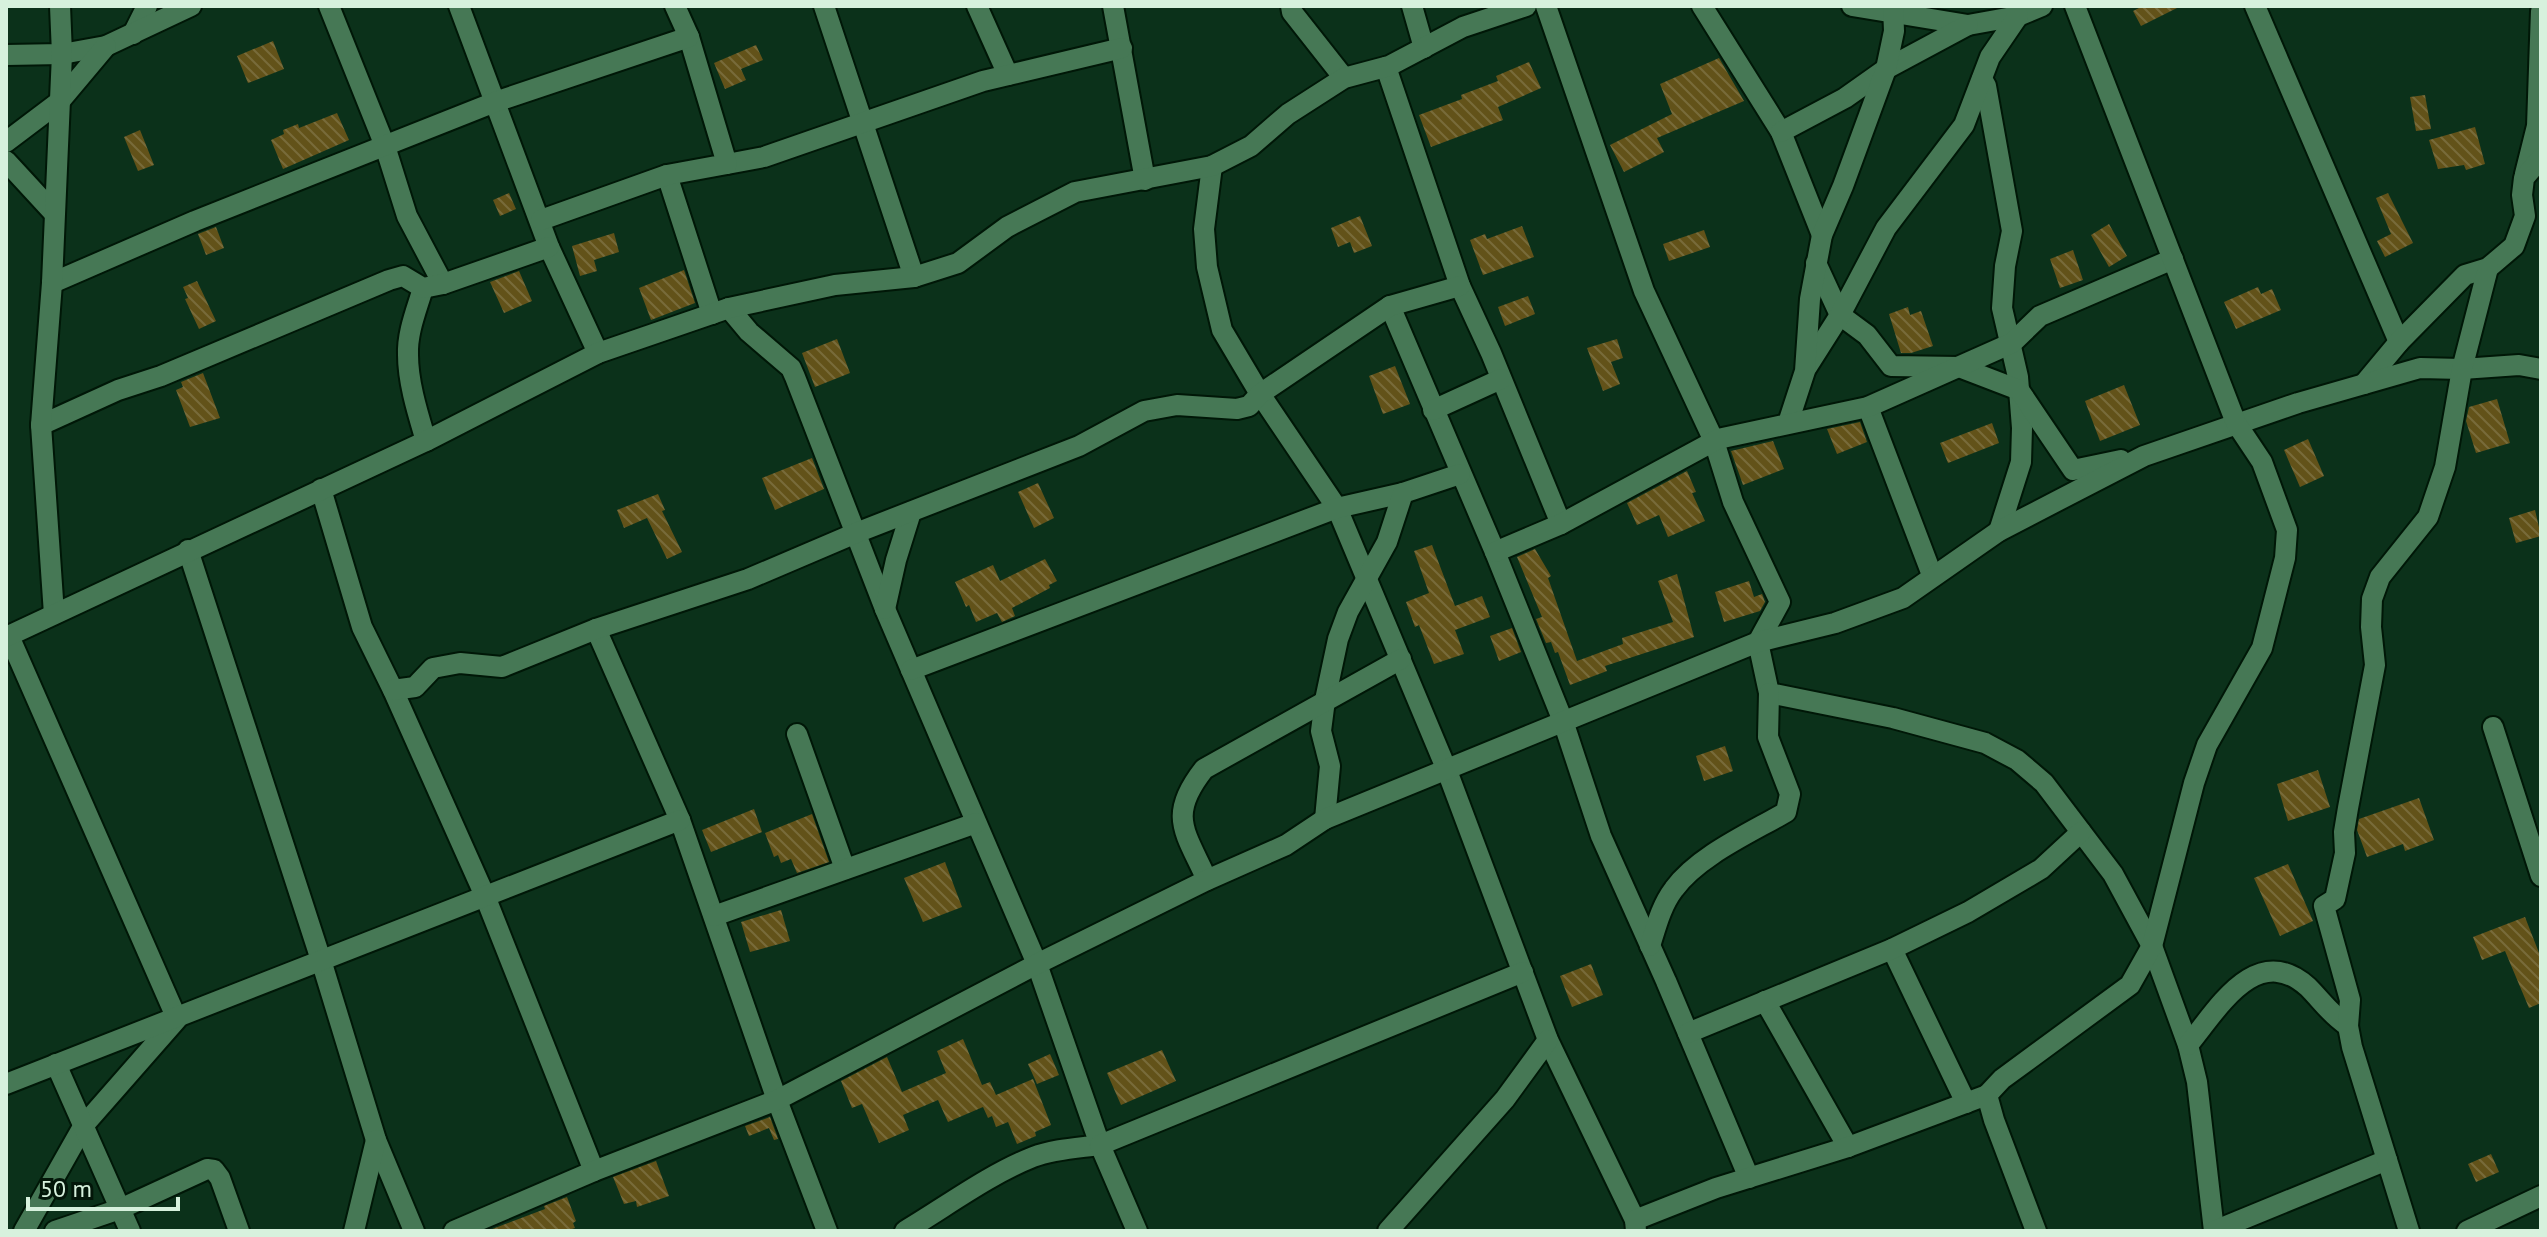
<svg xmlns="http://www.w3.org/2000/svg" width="2547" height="1237" viewBox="0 0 2547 1237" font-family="'PT Sans',sans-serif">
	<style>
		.building { fill: url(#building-back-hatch) }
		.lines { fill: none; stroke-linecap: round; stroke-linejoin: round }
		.minor-casing { stroke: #001707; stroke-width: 24 }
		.minor { stroke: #467855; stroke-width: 20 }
	</style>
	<defs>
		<pattern id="building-back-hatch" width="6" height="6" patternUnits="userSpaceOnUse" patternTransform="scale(2)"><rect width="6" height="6" fill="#625219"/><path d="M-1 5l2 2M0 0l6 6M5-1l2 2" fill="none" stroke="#786b3a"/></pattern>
	</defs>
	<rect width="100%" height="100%" fill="#0b311a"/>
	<g class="building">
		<path d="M2143,6H2181L2141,26L2133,11Z"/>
		<path d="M273,41L284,69L248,83L237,56Z"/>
		<path d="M756,45L763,60L741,69L746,80L725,89L714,63Z"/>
		<path d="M1719,58L1744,101L1657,138L1664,152L1624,172L1610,145L1672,114L1660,84Z"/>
		<path d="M1529,62L1541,88L1498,107L1503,120L1431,147L1419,115L1462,99L1461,95L1498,81L1496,76Z"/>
		<path d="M2425,95L2431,129L2416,131L2410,97Z"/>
		<path d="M337,113L349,140L283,169L271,140L284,134L283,130L298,124L299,128Z"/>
		<path d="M2475,127L2485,164L2466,170L2464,165L2438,169L2429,140Z"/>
		<path d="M140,130L154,165L138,171L124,137Z"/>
		<path d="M509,193L516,209L500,216L493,200Z"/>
		<path d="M2388,193L2413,243L2385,257L2377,241L2391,234L2376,198Z"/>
		<path d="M1360,216L1372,246L1354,253L1350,242L1338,247L1331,228Z"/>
		<path d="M2109,224L2127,256L2109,267L2091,235Z"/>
		<path d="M1522,226L1534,257L1483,275L1470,240L1485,234L1487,239Z"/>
		<path d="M216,227L224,248L206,255L198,234Z"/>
		<path d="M1704,230L1710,247L1669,261L1663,244Z"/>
		<path d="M614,233L619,252L594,260L597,271L580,276L572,246Z"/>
		<path d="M2073,250L2083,280L2060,288L2050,259Z"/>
		<path d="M684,270L695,303L651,320L639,288Z"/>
		<path d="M519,271L532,301L504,313L490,282Z"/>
		<path d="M197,281L216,321L199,329L185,299L188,298L183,287Z"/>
		<path d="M2258,287L2261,294L2272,289L2281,310L2236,329L2224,302Z"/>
		<path d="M1528,296L1535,314L1505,326L1498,307Z"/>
		<path d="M1908,307L1910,315L1921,311L1933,346L1911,353H1901L1889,314Z"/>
		<path d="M837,339L850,373L815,387L802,353Z"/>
		<path d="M1617,339L1623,358L1611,362L1620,384L1603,391L1587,348Z"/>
		<path d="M1395,366L1410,404L1383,414L1369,376Z"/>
		<path d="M203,373L220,418L190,427L176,390L183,387L181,382Z"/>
		<path d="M2124,385L2140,425L2100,441L2085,401Z"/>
		<path d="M2497,399L2510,443L2476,453L2466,421L2469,407Z"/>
		<path d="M1860,422L1867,442L1837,454L1827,429Z"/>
		<path d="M1992,423L1999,443L1948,463L1940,443Z"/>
		<path d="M2308,439L2324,476L2300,487L2284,450Z"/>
		<path d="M1773,441L1784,469L1743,485L1731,451Z"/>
		<path d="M812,458L824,489L775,510L762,478Z"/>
		<path d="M1687,471L1696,492L1692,493L1705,521L1668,537L1659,515L1637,525L1627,503Z"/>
		<path d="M1038,483L1054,518L1034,528L1018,492Z"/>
		<path d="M658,494L665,510L662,511L682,552L667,559L647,518L624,528L617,510Z"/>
		<path d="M2535,510L2541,536L2516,543L2509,518Z"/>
		<path d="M1432,545L1455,606L1482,596L1490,617L1455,630L1464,654L1434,664L1419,625L1415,627L1406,602L1429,593L1414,551Z"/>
		<path d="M1535,549L1551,576L1548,578L1577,661L1623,644L1622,638L1673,622L1658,581L1677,574L1694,637L1605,666L1607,671L1570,685L1558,652L1555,653L1551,642L1546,643L1536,619L1542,617L1517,557Z"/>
		<path d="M1045,559L1057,581L1049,585L1050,588L1012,608L1015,616L1002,622L997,613L976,622L969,605L966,607L955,582L993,565L1000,581Z"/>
		<path d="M1749,581L1754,597L1762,594L1765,602L1760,611L1724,622L1715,592Z"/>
		<path d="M1512,628L1521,652L1499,661L1490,636Z"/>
		<path d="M1725,746L1733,771L1704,781L1696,756Z"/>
		<path d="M2318,770L2330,807L2288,821L2277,784Z"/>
		<path d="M2419,798L2434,840L2405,851L2403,844L2367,857L2357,830L2359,819Z"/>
		<path d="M754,809L762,832L711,852L702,830Z"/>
		<path d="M812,814L829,862L797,873L791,859L781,863L778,855L774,857L765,833Z"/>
		<path d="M945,862L962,907L923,922L904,878Z"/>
		<path d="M2288,864L2313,921L2280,936L2254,878Z"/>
		<path d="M781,910L790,941L750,952L741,922Z"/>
		<path d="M2525,917L2541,958V1003L2529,1008L2505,951L2482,960L2473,937Z"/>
		<path d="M1591,964L1603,995L1572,1007L1560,976Z"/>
		<path d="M963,1039L982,1085L990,1082L996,1095L1033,1079L1051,1125L1035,1132L1036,1136L1017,1144L1008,1122L996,1127L992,1116L988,1118L983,1107L948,1122L938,1100L903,1115L909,1130L879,1143L862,1104L852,1108L841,1081L887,1057L902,1092L946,1073L937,1051Z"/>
		<path d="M1162,1050L1176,1081L1121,1105L1107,1073Z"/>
		<path d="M1050,1054L1059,1075L1037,1084L1028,1064Z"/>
		<path d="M770,1117L778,1139L774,1140L769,1128L749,1136L745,1126Z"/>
		<path d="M2491,1154L2499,1172L2476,1182L2468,1164Z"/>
		<path d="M656,1161L669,1196L637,1207L636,1201L624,1204L613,1177Z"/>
		<path d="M567,1197L576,1221L573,1223L575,1228L566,1231H487L545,1209L544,1206Z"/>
	</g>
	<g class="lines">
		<defs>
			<g id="minor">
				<path d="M329,6L385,146L407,216L443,284"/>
				<path d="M459,6L549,247L598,353"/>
				<path d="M824,6L914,277"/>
				<path d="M977,6L1008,75"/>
				<path d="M1113,6L1145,180"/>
				<path d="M1291,6L1292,12L1344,78"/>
				<path d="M1412,6L1424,48"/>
				<path d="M1546,6L1644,291L1714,441L1733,502L1780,602L1758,642L1769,693L1893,718L1985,743L2017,760L2044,783L2113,874L2152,946L2188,1045L2197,1082L2214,1231"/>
				<path d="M1702,6L1781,132L1822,235"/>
				<path d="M1852,6L1968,25L2018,16L2042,6"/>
				<path d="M2255,6L2399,342"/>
				<path d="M133,34L147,6"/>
				<path d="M6,55L62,54L106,46L191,6"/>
				<path d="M1386,67L1460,286L1491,353L1561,524"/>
				<path d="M1982,79L1986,86L2012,231L2005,266L2002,308L2018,377L2022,428L2021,462L1999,531"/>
				<path d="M1781,132L1845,98L1886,69L1968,25"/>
				<path d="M6,142L59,102L106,46"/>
				<path d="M6,161L53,212"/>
				<path d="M727,164L764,157L983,81L1122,48"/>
				<path d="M1212,166L1204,229L1207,267L1222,330L1260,394L1337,508L1446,768L1548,1040L1635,1220L1636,1231"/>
				<path d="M2525,174L2537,126L2541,11"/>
				<path d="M667,175L712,314"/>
				<path d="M541,220L667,175L727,164L689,37"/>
				<path d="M1816,263L1840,315L1867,335L1891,366L1959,367L2019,390L2073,470L2121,460"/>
				<path d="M52,283L195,221L495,102L689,37L675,6"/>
				<path d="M423,288C417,309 407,332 408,355C408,383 418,414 426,441"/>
				<path d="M1390,306L1495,552L1563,721L1601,836L1666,981L1749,1178"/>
				<path d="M729,308L749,332L791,368L795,377L885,609L1037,964L1100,1145C1078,1148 1054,1149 1033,1157C988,1175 947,1206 905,1231"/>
				<path d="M1807,367L1840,315L1886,228L1964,125L1990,57L2018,16"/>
				<path d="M2364,384L2399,342L2465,275L2488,268L2514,246L2525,216L2522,195L2524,178L2541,158"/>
				<path d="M1868,407L1932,575"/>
				<path d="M1433,410L1501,379"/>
				<path d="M1788,423L1805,371L1810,299L1822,235L1843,186L1886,69L1894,31L1893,6"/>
				<path d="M41,425L118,390L161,376L389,280L403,276L423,288L443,284L549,247"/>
				<path d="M321,489L362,627L393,690L485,896L594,1171"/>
				<path d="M188,550L321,960L376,1140L414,1231"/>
				<path d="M1495,552L1561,524L1718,439L1868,407L2012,343L2040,316L2173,259"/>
				<path d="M885,609L896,560L911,512"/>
				<path d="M54,614L41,425L52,283L62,54L60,6"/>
				<path d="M596,629L680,820L777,1100L827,1231"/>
				<path d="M9,636L177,1019L84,1125L24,1231"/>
				<path d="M6,637L426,441L598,353L729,308L835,285L914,277L958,263L1007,227L1075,192L1212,166L1251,146L1288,114L1344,78L1389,66L1463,27L1526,6"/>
				<path d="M911,670L1337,508L1403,493L1460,474"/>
				<path d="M393,690L415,687L433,668L460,663L502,667L596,629L748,579L856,533L1079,446L1144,411L1177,405L1237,409L1249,406L1260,394L1390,306L1460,286"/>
				<path d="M2493,727L2541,876"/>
				<path d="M797,734L845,869"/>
				<path d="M1325,819L1330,766L1321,731L1325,700L1338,639L1348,612L1387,542L1403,493"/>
				<path d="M1207,880C1185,831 1167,816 1204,769L1401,659"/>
				<path d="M714,916L976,823"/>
				<path d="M1650,946C1656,927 1661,906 1674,889C1698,856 1750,833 1786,812L1790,794L1768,737L1769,693"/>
				<path d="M1892,949L1966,1103"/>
				<path d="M1765,1001L1848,1147"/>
				<path d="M1688,1033L1892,949L1968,912L2041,869L2081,832"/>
				<path d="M2188,1045C2218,1009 2256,941 2308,987C2322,1001 2330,1014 2348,1026"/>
				<path d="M56,1064L130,1231"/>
				<path d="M6,1084L680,820"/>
				<path d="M1635,1220L1716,1188L1848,1147L1987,1095"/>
				<path d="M55,1231L120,1209L207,1169L214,1170L220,1178L239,1231"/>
				<path d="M354,1231L376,1140"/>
				<path d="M454,1231L594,1171L777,1100L1037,964L1207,880L1286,845L1325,819L1758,642L1835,623L1903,598L1999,531L2144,456L2298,403L2420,368L2462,369L2519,365L2541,369"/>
				<path d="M1137,1231L1100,1145L1523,972"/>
				<path d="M1388,1231L1505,1099L1548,1040"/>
				<path d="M2036,1231L1994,1120L1987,1095L2002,1079L2130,985L2152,946L2194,783L2207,745L2262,648L2285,558L2287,530L2262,462L2236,423L2075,6"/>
				<path d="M2214,1231L2387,1160"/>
				<path d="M2409,1231L2352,1047L2348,1026L2350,1000L2324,906L2335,899L2345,853L2344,832L2348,808L2375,665L2371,627L2372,599L2380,577L2428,517L2445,467L2462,369L2488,268"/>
				<path d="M2467,1231L2541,1196"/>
			</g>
		</defs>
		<use href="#minor" class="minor-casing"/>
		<use href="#minor" class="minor"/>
	</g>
	<rect width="2547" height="1237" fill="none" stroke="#d7f1dd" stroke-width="16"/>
	<path d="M28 1197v12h150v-12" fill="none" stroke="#d7f1dd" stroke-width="4"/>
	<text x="40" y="1197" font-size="24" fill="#d7f1dd" stroke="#031609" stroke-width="6" paint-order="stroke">50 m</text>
</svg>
